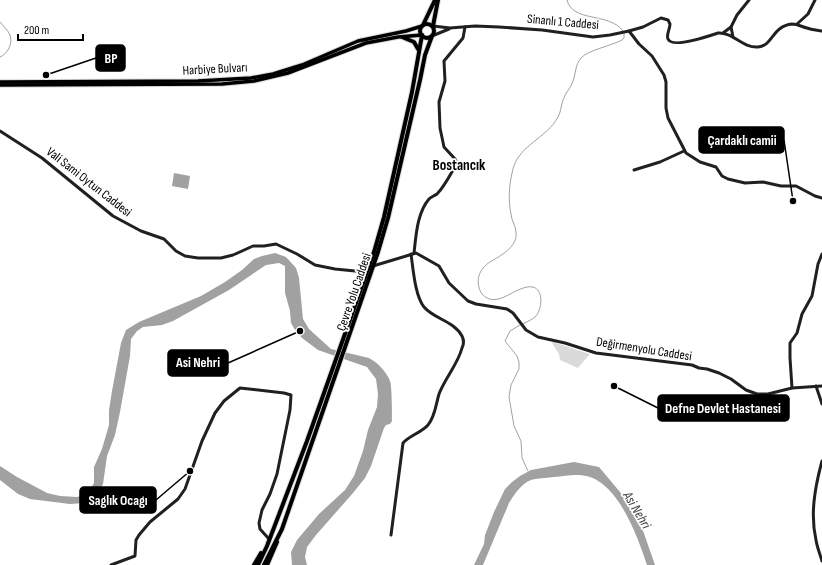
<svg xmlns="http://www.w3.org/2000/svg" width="822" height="565" viewBox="0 0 822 565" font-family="'Sofia Sans Condensed',sans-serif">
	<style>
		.green { fill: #dadada }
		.water { fill: #a1a1a1 }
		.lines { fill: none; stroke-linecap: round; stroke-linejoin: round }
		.stream { stroke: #a1a1a1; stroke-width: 1 }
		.primary-casing { stroke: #dbdbdb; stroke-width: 5.5 }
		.highway-casing { stroke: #dbdbdb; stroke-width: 6 }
		.secondary { stroke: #202020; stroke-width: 3 }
		.primary { stroke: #000; stroke-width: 3.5 }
		.highway { stroke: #000; stroke-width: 4 }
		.labels { text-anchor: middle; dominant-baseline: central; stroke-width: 3.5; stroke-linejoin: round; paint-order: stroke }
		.street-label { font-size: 13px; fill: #000; stroke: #fff }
		.water-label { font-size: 14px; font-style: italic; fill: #424242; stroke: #fff }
		.quarter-label { font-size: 15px; font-weight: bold; fill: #000; stroke: #fff }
		.leader { fill: none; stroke: #000; stroke-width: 1.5 }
		.callout-dot { fill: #000; stroke: #fff; stroke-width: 1.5 }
		.callout { fill: #000; stroke: #000; stroke-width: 1.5 }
		.callout-label { font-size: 14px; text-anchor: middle; font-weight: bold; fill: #fff }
	</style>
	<rect width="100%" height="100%" fill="#fff"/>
	<path class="green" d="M553,342L590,354L578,368L560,360L559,354L552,343Z"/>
	<g class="water">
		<path d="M174,173L190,176L188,189L172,186Z"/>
		<path d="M275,253L286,257L296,268L299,278L303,319L309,329L331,349L369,358C378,363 386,371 390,381C392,386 392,414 392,421L390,424L386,425L384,428L371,466L365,478L353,493L316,535L307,547L305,557L307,565H292L291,552L297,540L319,514L345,490L354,476L363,451L368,430L377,407L378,394L376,379L367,367L318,350L302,338L295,330L291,323L290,311L285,293V266L279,263L266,265L229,290L173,321L162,325L143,327L137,331L131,339L130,356L120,412L115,435L107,456L103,484L96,496L91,501L85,503L70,504L30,499L18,494L0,480V466L17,477L47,493L60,496L77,497L84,495L90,490L94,483V467L102,449L109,425V410L112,391L121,343L126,330L139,322L201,296L225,282L242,270L254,259L262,256Z"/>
		<path d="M574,462L599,467L620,492L641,525L655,565H647C638,538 620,487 590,477C578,473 566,476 554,477C548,478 541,478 535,479C524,480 515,493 509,503L483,565H474L484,544L485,535L494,512L505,489L512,482L520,476L531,470Z"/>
	</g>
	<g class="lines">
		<g class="stream">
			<path d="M567,0C572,23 610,12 623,31"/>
			<path d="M0,22C3,26 8,30 10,35C13,43 8,54 0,57"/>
			<path d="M523,324C528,321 532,320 536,316C542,309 544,290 533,287C516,284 497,311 482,294C479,290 477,282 479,276C480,271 485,265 490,262C500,256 518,247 516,232C516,226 511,220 511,214C508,200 509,184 513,169C519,145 547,138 558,117C561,112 561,105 563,100C565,93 571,88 573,81C576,73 575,65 581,58C588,50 611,46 622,40L624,38V34"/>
			<path d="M520,325L510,331L505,341L517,356L519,362V369L511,385L509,397L514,426L521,441L522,458L528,471"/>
		</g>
		<defs>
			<g id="primary">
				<path d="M0,82L198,81L251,78L273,74L302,65L358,41L406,31L422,26"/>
				<path d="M0,85L222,84L254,81L288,73L366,43L398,37L422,35"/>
			</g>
			<g id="highway">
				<circle cx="427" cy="31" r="7"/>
				<path d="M423,25L435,0"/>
				<path d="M433,26L438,0"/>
				<path d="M402,37L414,42L418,49"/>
				<path d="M254,565L261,553"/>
				<path d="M258,565L267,546L307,441L374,252L384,217L412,92L422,35"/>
				<path d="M264,565L282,529L378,252L388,218L420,80L425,55L432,36"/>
				<path d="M267,565L277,542"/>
			</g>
		</defs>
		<use href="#primary" class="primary-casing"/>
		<use href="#highway" class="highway-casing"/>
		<g class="secondary">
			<path d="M797,24L808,14L815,0"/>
			<path d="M433,26L450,28L475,26L499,27L542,30L593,37L610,35L629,31L643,27L661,18L668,20L670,24C670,29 666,35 668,39C672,49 709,36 718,33C733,32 742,48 758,47C773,46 772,26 792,24C798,24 802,27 807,28C812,30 817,30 822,31"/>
			<path d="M731,27L737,15L749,0"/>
			<path d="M629,31L639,44L652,56L664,75L666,82V108L668,118L686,153L700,162L716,167L722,176L728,179L745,183L763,182L781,186H796L815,196L822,198"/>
			<path d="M723,33L731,27L733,37"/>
			<path d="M432,36L449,29"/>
			<path d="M0,131L42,158L113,216L141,231L164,239L176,251L185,256L198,258H221L233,255L253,246H264L276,244L297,254L315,265L335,269L355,271H358L365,267L373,266L416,253L439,266L449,283L468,301L476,304L507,309L513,313L526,330L538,337L565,343L596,353L692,365L699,368L707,369L719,373L731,379L746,390L757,394H768L792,388L822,386"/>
			<path d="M634,170L660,162L684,151"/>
			<path d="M414,253C416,236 417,213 429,199C431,197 434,196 437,194C445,186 451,173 457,163L455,159L444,147L440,128L439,102L445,81L444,61L463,38L465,27"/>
			<path d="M816,386L822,404"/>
			<path d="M792,388L790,358V343L797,333L802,314L812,296L818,264L822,254"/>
			<path d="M822,461C815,487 810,514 816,540C817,547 820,554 822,561"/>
			<path d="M391,535L403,443C410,435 421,433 428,425C435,417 436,404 439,394C445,378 458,364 462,348C464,344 464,340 462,336C454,321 434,319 424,307C415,296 413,268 411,254"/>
			<path d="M111,565L135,556L136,540L139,535L150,522L178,499L185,489L202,441L215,413L224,401L240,388L284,393L291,395L290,410L277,474L270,494L262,510L259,523L260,529L269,539"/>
		</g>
		<use href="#primary" class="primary"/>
		<use href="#highway" class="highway"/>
	</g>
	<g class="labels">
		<g class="street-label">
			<text transform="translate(563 22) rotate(5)">Sinanlı 1 Caddesi</text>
			<text transform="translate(215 69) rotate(-3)">Harbiye Bulvarı</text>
			<text transform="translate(89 182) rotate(38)">Vali Sami Oytun Caddesi</text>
			<text transform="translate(354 292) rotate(-71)">Çevre Yolu Caddesi</text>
			<text transform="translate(644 349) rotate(9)">Değirmenyolu Caddesi</text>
		</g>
		<g class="water-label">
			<text transform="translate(637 510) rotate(59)">Asi Nehri</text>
		</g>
		<g class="quarter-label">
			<text x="459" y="165">Bostancık</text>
		</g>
	</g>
	<path class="leader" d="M46 75L96 58M793 201L784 140M300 331L228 363M614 386L658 408M190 471L156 500"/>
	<g class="callout-dot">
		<circle cx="46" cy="75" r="4"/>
		<circle cx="793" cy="201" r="4"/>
		<circle cx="300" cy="331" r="4"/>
		<circle cx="614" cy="386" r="4"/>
		<circle cx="190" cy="471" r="4"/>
	</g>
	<g class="callout">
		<rect x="96" y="45" width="29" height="26" rx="4"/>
		<rect x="699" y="127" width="85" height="26" rx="4"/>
		<rect x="168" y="350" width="60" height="26" rx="4"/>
		<rect x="658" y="395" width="131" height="26" rx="4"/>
		<rect x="80" y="487" width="76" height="26" rx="4"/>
	</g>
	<g class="callout-label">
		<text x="111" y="63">BP</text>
		<text x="742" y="145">Çardaklı camii</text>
		<text x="198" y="367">Asi Nehri</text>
		<text x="723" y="413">Defne Devlet Hastanesi</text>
		<text x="118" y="505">Saglık Ocagı</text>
	</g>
	<path d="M18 34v6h65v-6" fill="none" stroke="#000000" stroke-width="2"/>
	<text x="24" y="34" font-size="12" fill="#000000" stroke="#ffffff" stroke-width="3" paint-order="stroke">200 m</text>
</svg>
